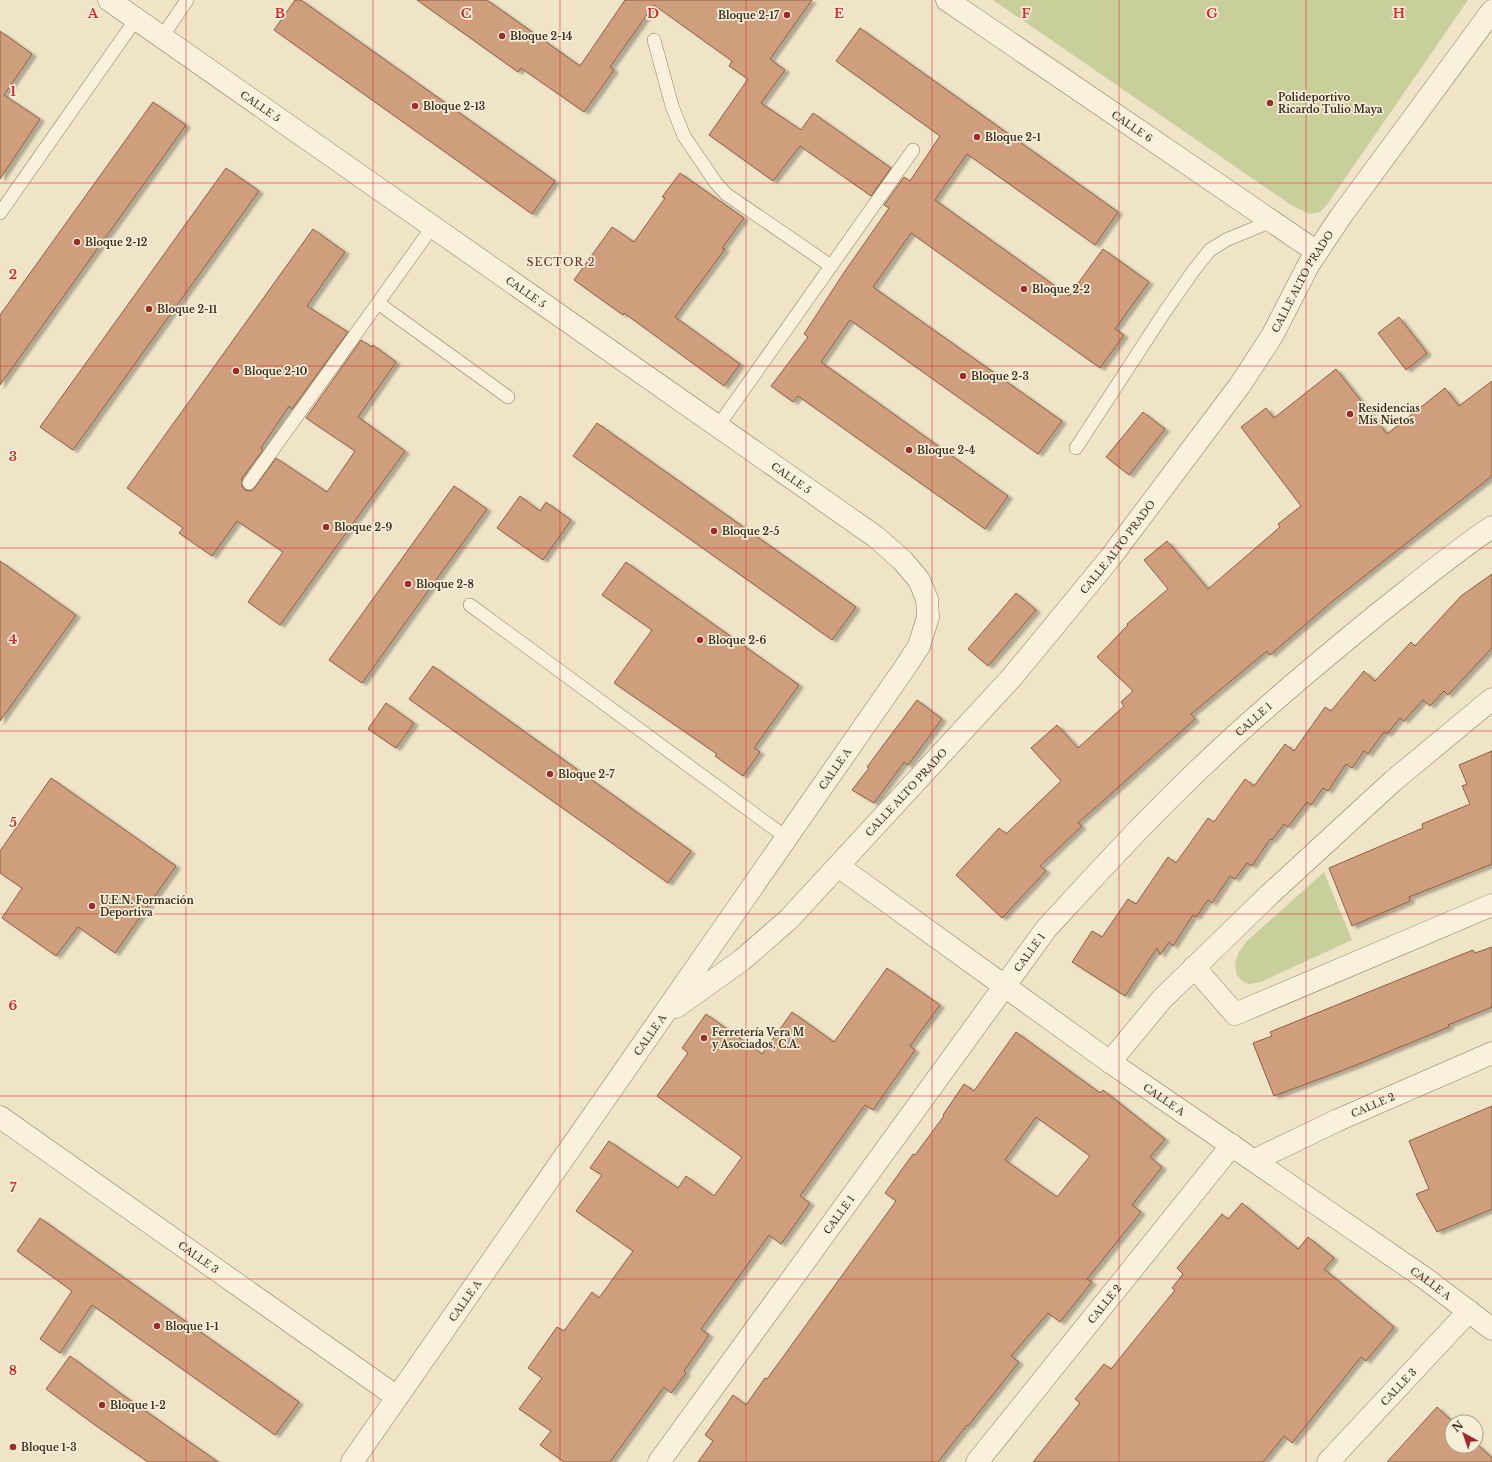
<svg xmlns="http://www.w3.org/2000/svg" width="1492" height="1462" viewBox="0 0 1492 1462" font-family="'Libre Baskerville',serif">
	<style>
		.green { fill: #c9cf9b }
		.building { fill: #cf9f7d; stroke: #8d5f41; fill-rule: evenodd; filter: url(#shadow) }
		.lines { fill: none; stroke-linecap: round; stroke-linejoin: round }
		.lane-casing { stroke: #8d765c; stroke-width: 14 }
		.street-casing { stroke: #8d765c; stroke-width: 23 }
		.lane { stroke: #faf1dc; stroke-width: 13 }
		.street { stroke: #faf1dc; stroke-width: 22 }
		.grid { fill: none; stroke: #d62828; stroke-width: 1; stroke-opacity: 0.55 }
		.poi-dot { fill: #9e2a2b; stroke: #f7eed8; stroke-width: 1.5 }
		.labels { text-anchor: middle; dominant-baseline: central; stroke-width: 3.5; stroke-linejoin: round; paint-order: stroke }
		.poi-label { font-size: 10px; font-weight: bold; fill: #3d2e20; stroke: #f7eed8; text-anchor: start }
		.street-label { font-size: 10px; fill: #3d2e20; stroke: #f7eed8 }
		.neighbourhood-label { font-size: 11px; letter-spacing: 1px; fill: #6b2e1e; stroke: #f7eed8 }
		.grid-label { font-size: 13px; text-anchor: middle; font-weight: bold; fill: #d62828; stroke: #f7eed8; stroke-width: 3.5; stroke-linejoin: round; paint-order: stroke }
	</style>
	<defs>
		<filter id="shadow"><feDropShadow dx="4.5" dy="2.5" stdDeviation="1" flood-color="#0004"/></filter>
	</defs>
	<rect width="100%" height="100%" fill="#f0e4c8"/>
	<g class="green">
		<path d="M993,0H1468L1326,206L1320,212L1309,214L1291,205Z"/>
		<path d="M1324,872L1352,940L1261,982L1249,984L1244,982L1237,976L1235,963L1239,952L1247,941Z"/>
	</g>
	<g class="building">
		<path d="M295,0H301L555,181L532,214L274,30Z"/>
		<path d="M417,0H487L580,66L625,0H812L770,59L785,70L761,103L801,130L813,113L891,168L871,196L800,146L773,181L709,135L748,79L729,66L732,61L654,5L610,67L614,70L584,112L521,68L518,72Z"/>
		<path d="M860,28L1118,212L1095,245L967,154L935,200L1069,296L1103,249L1149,282L1115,329L1124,335L1100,368L911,233L873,287L1062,421L1038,454L850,320L821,362L1008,496L985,529L798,396L793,402L771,386L808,337L804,334L843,274L889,208L884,205L904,177L910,181L940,136L836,61Z"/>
		<path d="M0,31L32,54L4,95L40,119L0,179Z"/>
		<path d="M153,102L186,125L0,385V315Z"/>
		<path d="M226,168L259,191L73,450L40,427Z"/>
		<path d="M680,173L744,218L722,248L725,249L675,317L740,364L724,386L624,313L623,315L574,280L612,227L634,242L665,198L662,197Z"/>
		<path d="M313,229L345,252L307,306L348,332L292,409L289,406L261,448L263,450L242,478V486L245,490L249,491L253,490L276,458L327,492L355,451L306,418L361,340L372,347L373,345L396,362L358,417L405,451L280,625L248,602L283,552L237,521L212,556L179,533L183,528L127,488Z"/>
		<path d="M1399,317L1427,353L1406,370L1378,333Z"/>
		<path d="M1336,369L1387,434L1445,388L1459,406L1492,381V476L1334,600L1270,655L1267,651L1191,714L1195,719L1078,823L1082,826L1040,866L1046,871L1002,918L956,875L999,828L1006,834L1061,781L1031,748L1057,725L1078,748L1124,706L1121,702L1133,691L1097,657L1128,625L1127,624L1168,589L1144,560L1167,541L1208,589L1280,527L1278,524L1301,506L1241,427L1266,408L1274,418Z"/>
		<path d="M1143,412L1165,429L1129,475L1106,457Z"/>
		<path d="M597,423L856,607L832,640L573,456Z"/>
		<path d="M454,486L487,509L362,683L329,660Z"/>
		<path d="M520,496L540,511L546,502L571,520L543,560L497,528Z"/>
		<path d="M0,561L76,615L0,721Z"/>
		<path d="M626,562L799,685L754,748L760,752L743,776L715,756L717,754L614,683L652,630L602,595Z"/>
		<path d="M1492,574V648L1448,695L1444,691L1430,706L1423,700L1404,721L1400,718L1387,734L1384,732L1368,754L1364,751L1352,768L1346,764L1328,791L1323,788L1311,805L1307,802L1288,827L1284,824L1272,840L1270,839L1252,866L1247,863L1235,879L1230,876L1212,903L1208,900L1196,917L1193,915L1173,946L1169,942L1160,955L1157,948L1125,996L1072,962L1092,931L1102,937L1128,899L1136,904L1168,857L1176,863L1208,818L1214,822L1245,779L1254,786L1285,744L1294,751L1325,707L1331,711L1364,671L1375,681L1411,642L1415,646L1461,596Z"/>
		<path d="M1016,593L1036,610L988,666L968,649Z"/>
		<path d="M433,666L691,851L668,883L409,699Z"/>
		<path d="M917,700L942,719L908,765L904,762L874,803L852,790L869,768L867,767Z"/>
		<path d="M386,703L414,723L396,748L368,729Z"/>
		<path d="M1492,751V864L1409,897L1410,901L1352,926L1329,868L1423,828L1422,824L1470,804L1462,786L1467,784L1459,765Z"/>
		<path d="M51,778L176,866L115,953L78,927L56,956L2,918L22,888L0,873V851Z"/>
		<path d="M1492,947V1007L1448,1025L1449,1027L1354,1066L1274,1096L1253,1043L1272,1036L1270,1032L1413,974L1473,950L1475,953Z"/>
		<path d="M887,968L940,1005L910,1046L915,1050L873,1110L865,1105L800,1196L810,1203L781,1244L769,1235L701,1329L709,1335L684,1371L686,1373L671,1393L664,1387L610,1462H564L540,1445L551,1431L519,1409L542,1378L528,1368L557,1327L564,1331L592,1292L599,1298L633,1251L576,1211L602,1175L590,1168L609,1141L678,1188L686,1176L714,1196L742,1157L657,1096L688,1053L682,1048L706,1014L762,1054L792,1012L834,1042Z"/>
		<path d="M1016,1032L1100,1093L1103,1090L1165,1139L1150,1157L1162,1167L1132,1205L1141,1212L1087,1279L1092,1282L1060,1322L1048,1313L1011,1356L1019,1362L968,1426L967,1425L938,1462H698L713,1441L705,1435L733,1395L746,1405L765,1378L767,1379L896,1201L885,1193L913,1154L915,1155L944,1116L943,1115L964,1084L974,1091ZM1036,1117L1090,1156L1057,1197L1005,1160Z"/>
		<path d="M1492,1106V1209L1437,1232L1416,1194L1429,1189L1409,1141Z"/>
		<path d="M1242,1203L1298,1249L1308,1237L1334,1258L1324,1269L1394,1327L1366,1361L1361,1357L1292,1443L1284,1436L1263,1462H1033L1080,1403L1075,1399L1104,1364L1111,1369L1175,1290L1172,1288L1183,1274L1177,1268L1222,1214L1228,1219Z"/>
		<path d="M40,1218L299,1402L275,1435L92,1305L60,1353L40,1339L72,1291L17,1251Z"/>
		<path d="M70,1356L120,1393L218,1462H148L95,1425L46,1389Z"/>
		<path d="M1437,1407L1453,1422H1452V1446H1476V1443L1492,1458V1462H1387Z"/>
	</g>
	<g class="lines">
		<defs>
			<g id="lane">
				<path d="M162,37L187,0"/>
				<path d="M654,40L672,106L684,136L716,183L726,194L831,266"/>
				<path d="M0,213L136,19"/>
				<path d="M378,303L508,397"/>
				<path d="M718,426L913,150"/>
				<path d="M1076,448L1164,313L1194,270L1210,250L1226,240L1272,221"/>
				<path d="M249,483L433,226"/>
				<path d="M470,605L787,838"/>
			</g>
			<g id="street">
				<path id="s1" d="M109,0L876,537L903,561L919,580L927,599L928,617L919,646L904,669L352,1462"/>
				<path id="s2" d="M947,0L1317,252"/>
				<path id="s3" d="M838,866L1110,1062L1426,1279L1492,1329"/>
				<path d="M1194,967L1235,1014L1492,905"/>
				<path id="s4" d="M676,1007L742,960L789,919L1013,676L1110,558L1240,385L1272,336L1309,264L1341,216L1492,11"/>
				<path d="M1110,1062L1162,999L1269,895L1393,781L1492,699"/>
				<path id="s5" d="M0,1117L397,1397"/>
				<path id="s6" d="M1255,1160L1338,1120L1492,1053"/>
				<path id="s7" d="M659,1462L1046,929C1092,879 1137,829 1186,782C1247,722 1313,667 1379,613C1416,584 1453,553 1492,527"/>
				<path id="s8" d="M977,1462L1232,1145"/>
				<path id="s9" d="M1328,1462L1469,1311"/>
			</g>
		</defs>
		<use href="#lane" class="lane-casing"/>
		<use href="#street" class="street-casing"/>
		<use href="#lane" class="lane"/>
		<use href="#street" class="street"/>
	</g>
	<path class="grid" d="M186,0V1462M373,0V1462M560,0V1462M746,0V1462M932,0V1462M1119,0V1462M1306,0V1462M0,183H1492M0,366H1492M0,548H1492M0,731H1492M0,914H1492M0,1096H1492M0,1279H1492"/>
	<g class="poi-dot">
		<circle cx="787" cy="15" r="4"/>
		<circle cx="502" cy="36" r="4"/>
		<circle cx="1270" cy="103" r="4"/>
		<circle cx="415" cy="106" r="4"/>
		<circle cx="977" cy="137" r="4"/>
		<circle cx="77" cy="242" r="4"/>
		<circle cx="1024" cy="289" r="4"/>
		<circle cx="149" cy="309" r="4"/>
		<circle cx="236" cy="371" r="4"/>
		<circle cx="963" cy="376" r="4"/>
		<circle cx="1350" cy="414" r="4"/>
		<circle cx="909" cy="450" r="4"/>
		<circle cx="326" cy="527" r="4"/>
		<circle cx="714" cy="531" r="4"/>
		<circle cx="408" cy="584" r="4"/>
		<circle cx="700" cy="640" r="4"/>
		<circle cx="550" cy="774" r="4"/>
		<circle cx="92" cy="906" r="4"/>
		<circle cx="704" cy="1038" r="4"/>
		<circle cx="157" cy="1326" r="4"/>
		<circle cx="102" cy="1405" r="4"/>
		<circle cx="13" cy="1447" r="4"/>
	</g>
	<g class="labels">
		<g class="poi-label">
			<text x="779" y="15" text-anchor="end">Bloque 2-17</text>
			<text x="510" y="36">Bloque 2-14</text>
			<text x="1278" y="97">Polideportivo<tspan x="1278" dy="12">Ricardo Tulio Maya</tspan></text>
			<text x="423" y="106">Bloque 2-13</text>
			<text x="985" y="137">Bloque 2-1</text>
			<text x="85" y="242">Bloque 2-12</text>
			<text x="1032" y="289">Bloque 2-2</text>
			<text x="157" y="309">Bloque 2-11</text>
			<text x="244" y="371">Bloque 2-10</text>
			<text x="971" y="376">Bloque 2-3</text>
			<text x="1358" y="408">Residencias<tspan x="1358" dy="12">Mis Nietos</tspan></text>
			<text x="917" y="450">Bloque 2-4</text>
			<text x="334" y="527">Bloque 2-9</text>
			<text x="722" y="531">Bloque 2-5</text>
			<text x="416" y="584">Bloque 2-8</text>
			<text x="708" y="640">Bloque 2-6</text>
			<text x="558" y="774">Bloque 2-7</text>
			<text x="100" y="900">U.E.N. Formación<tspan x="100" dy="12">Deportiva</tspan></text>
			<text x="712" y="1032">Ferretería Vera M<tspan x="712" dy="12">y Asociados, C.A.</tspan></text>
			<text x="165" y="1326">Bloque 1-1</text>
			<text x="110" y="1405">Bloque 1-2</text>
			<text x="21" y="1447">Bloque 1-3</text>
		</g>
		<g class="street-label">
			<text stroke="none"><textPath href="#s1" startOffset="185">CALLE 5</textPath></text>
			<text stroke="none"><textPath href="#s2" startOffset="224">CALLE 6</textPath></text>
			<text stroke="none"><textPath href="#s4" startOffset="964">CALLE ALTO PRADO</textPath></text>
			<text stroke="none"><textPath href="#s1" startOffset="509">CALLE 5</textPath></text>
			<text stroke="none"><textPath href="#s1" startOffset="833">CALLE 5</textPath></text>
			<text stroke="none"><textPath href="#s4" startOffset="640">CALLE ALTO PRADO</textPath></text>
			<text stroke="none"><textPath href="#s7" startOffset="954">CALLE 1</textPath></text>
			<text transform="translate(835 769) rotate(-55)">CALLE A</text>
			<text stroke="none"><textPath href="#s4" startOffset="316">CALLE ALTO PRADO</textPath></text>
			<text stroke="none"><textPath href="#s7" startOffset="630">CALLE 1</textPath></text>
			<text transform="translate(650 1035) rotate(-55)">CALLE A</text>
			<text stroke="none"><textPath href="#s3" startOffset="401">CALLE A</textPath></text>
			<text stroke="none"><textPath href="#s6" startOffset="130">CALLE 2</textPath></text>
			<text stroke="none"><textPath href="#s7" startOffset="306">CALLE 1</textPath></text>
			<text stroke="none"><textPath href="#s5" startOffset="243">CALLE 3</textPath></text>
			<text stroke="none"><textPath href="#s3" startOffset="725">CALLE A</textPath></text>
			<text transform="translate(465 1301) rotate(-55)">CALLE A</text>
			<text stroke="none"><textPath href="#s8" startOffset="203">CALLE 2</textPath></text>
			<text stroke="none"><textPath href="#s9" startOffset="103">CALLE 3</textPath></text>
		</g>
		<g class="neighbourhood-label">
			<text x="561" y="262">SECTOR 2</text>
		</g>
	</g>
	<g class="grid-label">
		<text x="93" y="18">A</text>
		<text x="280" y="18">B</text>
		<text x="466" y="18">C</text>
		<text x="653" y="18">D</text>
		<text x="839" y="18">E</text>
		<text x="1026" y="18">F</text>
		<text x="1212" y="18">G</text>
		<text x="1399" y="18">H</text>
		<text x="13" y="96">1</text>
		<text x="13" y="279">2</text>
		<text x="13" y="461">3</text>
		<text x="13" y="644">4</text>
		<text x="13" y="827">5</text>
		<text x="13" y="1010">6</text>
		<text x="13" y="1192">7</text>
		<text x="13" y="1375">8</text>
	</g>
	<g transform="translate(1464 1434) rotate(320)"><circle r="19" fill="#f7eed8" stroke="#ada18e"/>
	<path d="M0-3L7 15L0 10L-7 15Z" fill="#9e2a2b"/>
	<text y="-6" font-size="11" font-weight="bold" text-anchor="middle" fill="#3d2e20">N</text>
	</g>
</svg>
